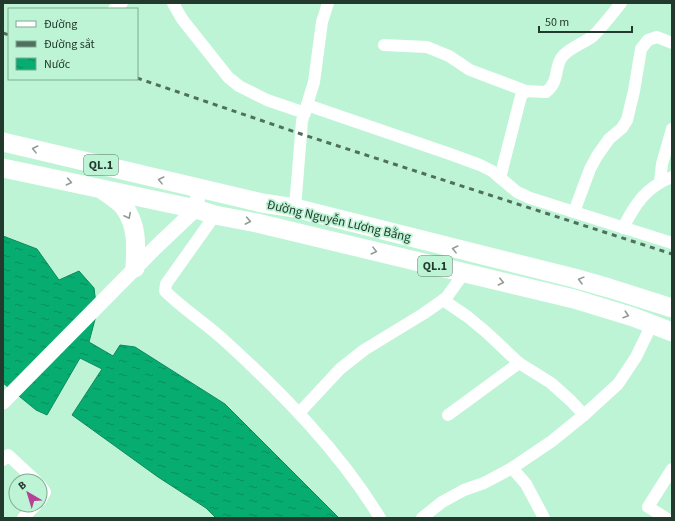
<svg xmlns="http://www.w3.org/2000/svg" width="675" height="521" viewBox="0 0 675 521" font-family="'Source Sans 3',sans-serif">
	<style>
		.water { fill: url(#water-ripples); stroke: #0f8a5d }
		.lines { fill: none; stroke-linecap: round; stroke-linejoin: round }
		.minor { stroke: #fff; stroke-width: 12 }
		.tertiary { stroke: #fff; stroke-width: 15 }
		.trunk { stroke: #fff; stroke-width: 19 }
		.rail { stroke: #506f5e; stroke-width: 3; stroke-dasharray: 5 5; stroke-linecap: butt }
		.oneway { stroke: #919c96 }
		.labels { text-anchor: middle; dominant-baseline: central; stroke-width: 3.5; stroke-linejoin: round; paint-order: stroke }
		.shield { fill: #bdf4d5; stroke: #51715f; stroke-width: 1 }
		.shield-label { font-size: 12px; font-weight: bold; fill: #23392d }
		.street-label { font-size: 13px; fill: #23392d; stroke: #bdf4d5 }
	</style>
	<defs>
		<pattern id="water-ripples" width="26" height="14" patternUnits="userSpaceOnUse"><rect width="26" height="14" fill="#07ac71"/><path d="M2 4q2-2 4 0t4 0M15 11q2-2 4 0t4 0" fill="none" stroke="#088d5d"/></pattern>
	</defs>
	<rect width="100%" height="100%" fill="#bdf4d5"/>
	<path class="water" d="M3,236L37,249L59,280L79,271L94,288L97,312L89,342L113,356L120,345L135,347L225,404L339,518H216L206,508L158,477L72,415L102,369L80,358L47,415L36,410L3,383Z"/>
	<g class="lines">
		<g class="minor">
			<path d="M173,3L182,19L228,77L239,86L267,100L305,113"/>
			<path d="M114,9L122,3"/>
			<path d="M384,45L427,47L449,56L470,70L526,91"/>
			<path d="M307,105L450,154L480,165L492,171L517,192L530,198L672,243"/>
			<path d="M500,178L521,96L526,91L546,92C560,81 554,67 562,57C570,47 583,44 593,36C603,26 612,14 621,3"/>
			<path d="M660,182L662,164L672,129"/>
			<path d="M295,208L302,121L314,82L322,22L328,3"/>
			<path d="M574,212L590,169L597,156L609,139L622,128L627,120L634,91L641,49L648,40L657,37L672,43"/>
			<path d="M215,215L166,284L165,291C184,310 207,324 226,342C283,394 340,452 380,518"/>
			<path d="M623,228C635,204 646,187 672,177"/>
			<path d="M443,300L468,317L486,332L519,363L551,383L571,401L584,415"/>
			<path d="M299,413L340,369L364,350L423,314L446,298L464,273"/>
			<path d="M448,415L519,363"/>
			<path d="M3,460L8,455L36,481"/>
			<path d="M512,468L526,484L544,518"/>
			<path d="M40,485L45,492L40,501"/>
			<path d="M23,518L36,505"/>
			<path d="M422,518L442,502L464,490L484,483L512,468L552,441L584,415L618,384L636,357L652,324"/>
			<path d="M666,518L648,507L672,469"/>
		</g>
		<path class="tertiary" d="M3,402L156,247L196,209L199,188"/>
		<g class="trunk">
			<path d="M3,142L262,203L295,208L574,278L609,288L672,308"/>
			<path d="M3,168L196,209L215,215L257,223L574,299L633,317L672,332"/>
			<path d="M104,191C111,196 119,201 124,207C138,226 136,247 135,268"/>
		</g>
		<g class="rail">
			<path d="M3,33L9,35"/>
			<path d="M137,78L301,134L672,254"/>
		</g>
	</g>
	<defs><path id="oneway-chevron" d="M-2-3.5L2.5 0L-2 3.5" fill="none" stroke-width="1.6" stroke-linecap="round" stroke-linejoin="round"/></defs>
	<g class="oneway">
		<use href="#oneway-chevron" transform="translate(35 149) rotate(-166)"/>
		<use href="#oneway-chevron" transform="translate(161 180) rotate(-166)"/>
		<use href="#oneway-chevron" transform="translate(69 182) rotate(12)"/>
		<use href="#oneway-chevron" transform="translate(128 216) rotate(63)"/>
		<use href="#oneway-chevron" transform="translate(248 221) rotate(11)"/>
		<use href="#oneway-chevron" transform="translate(455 249) rotate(-166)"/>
		<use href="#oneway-chevron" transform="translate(374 251) rotate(14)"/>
		<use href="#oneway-chevron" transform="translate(581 280) rotate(-165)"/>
		<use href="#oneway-chevron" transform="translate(501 282) rotate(13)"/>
		<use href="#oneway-chevron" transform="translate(626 315) rotate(18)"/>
	</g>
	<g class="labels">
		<g class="shield">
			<rect x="84" y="155" width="34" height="20" rx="3"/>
			<rect x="418" y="256" width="34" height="20" rx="3"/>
		</g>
		<g class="shield-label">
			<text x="101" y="165">QL.1</text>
			<text x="435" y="266">QL.1</text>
		</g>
		<g class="street-label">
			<text transform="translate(339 221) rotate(13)">Đường Nguyễn Lương Bằng</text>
		</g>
	</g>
	<rect width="675" height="521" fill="none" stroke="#23392d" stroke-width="8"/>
	<rect x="8" y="8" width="130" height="72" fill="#bdf4d5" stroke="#7fa992"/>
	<rect x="16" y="21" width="20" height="6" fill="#ffffff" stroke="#7fa992"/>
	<text x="44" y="28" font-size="12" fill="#23392d">Đường</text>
	<rect x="16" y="41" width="20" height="6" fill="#506f5e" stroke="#7fa992"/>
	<text x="44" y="48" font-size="12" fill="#23392d">Đường sắt</text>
	<rect x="16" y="58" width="20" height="12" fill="url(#water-ripples)" stroke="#7fa992"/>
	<text x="44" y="68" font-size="12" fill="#23392d">Nước</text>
	<g transform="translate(28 493) rotate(322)"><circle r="19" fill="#bdf4d5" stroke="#7fa992"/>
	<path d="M0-3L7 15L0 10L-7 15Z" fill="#b84198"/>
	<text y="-6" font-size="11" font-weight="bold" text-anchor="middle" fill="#23392d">B</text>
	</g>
	<path d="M539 26v6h93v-6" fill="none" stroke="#23392d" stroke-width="2"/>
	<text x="545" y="26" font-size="12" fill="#23392d" stroke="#bdf4d5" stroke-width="3" paint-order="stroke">50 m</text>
</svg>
